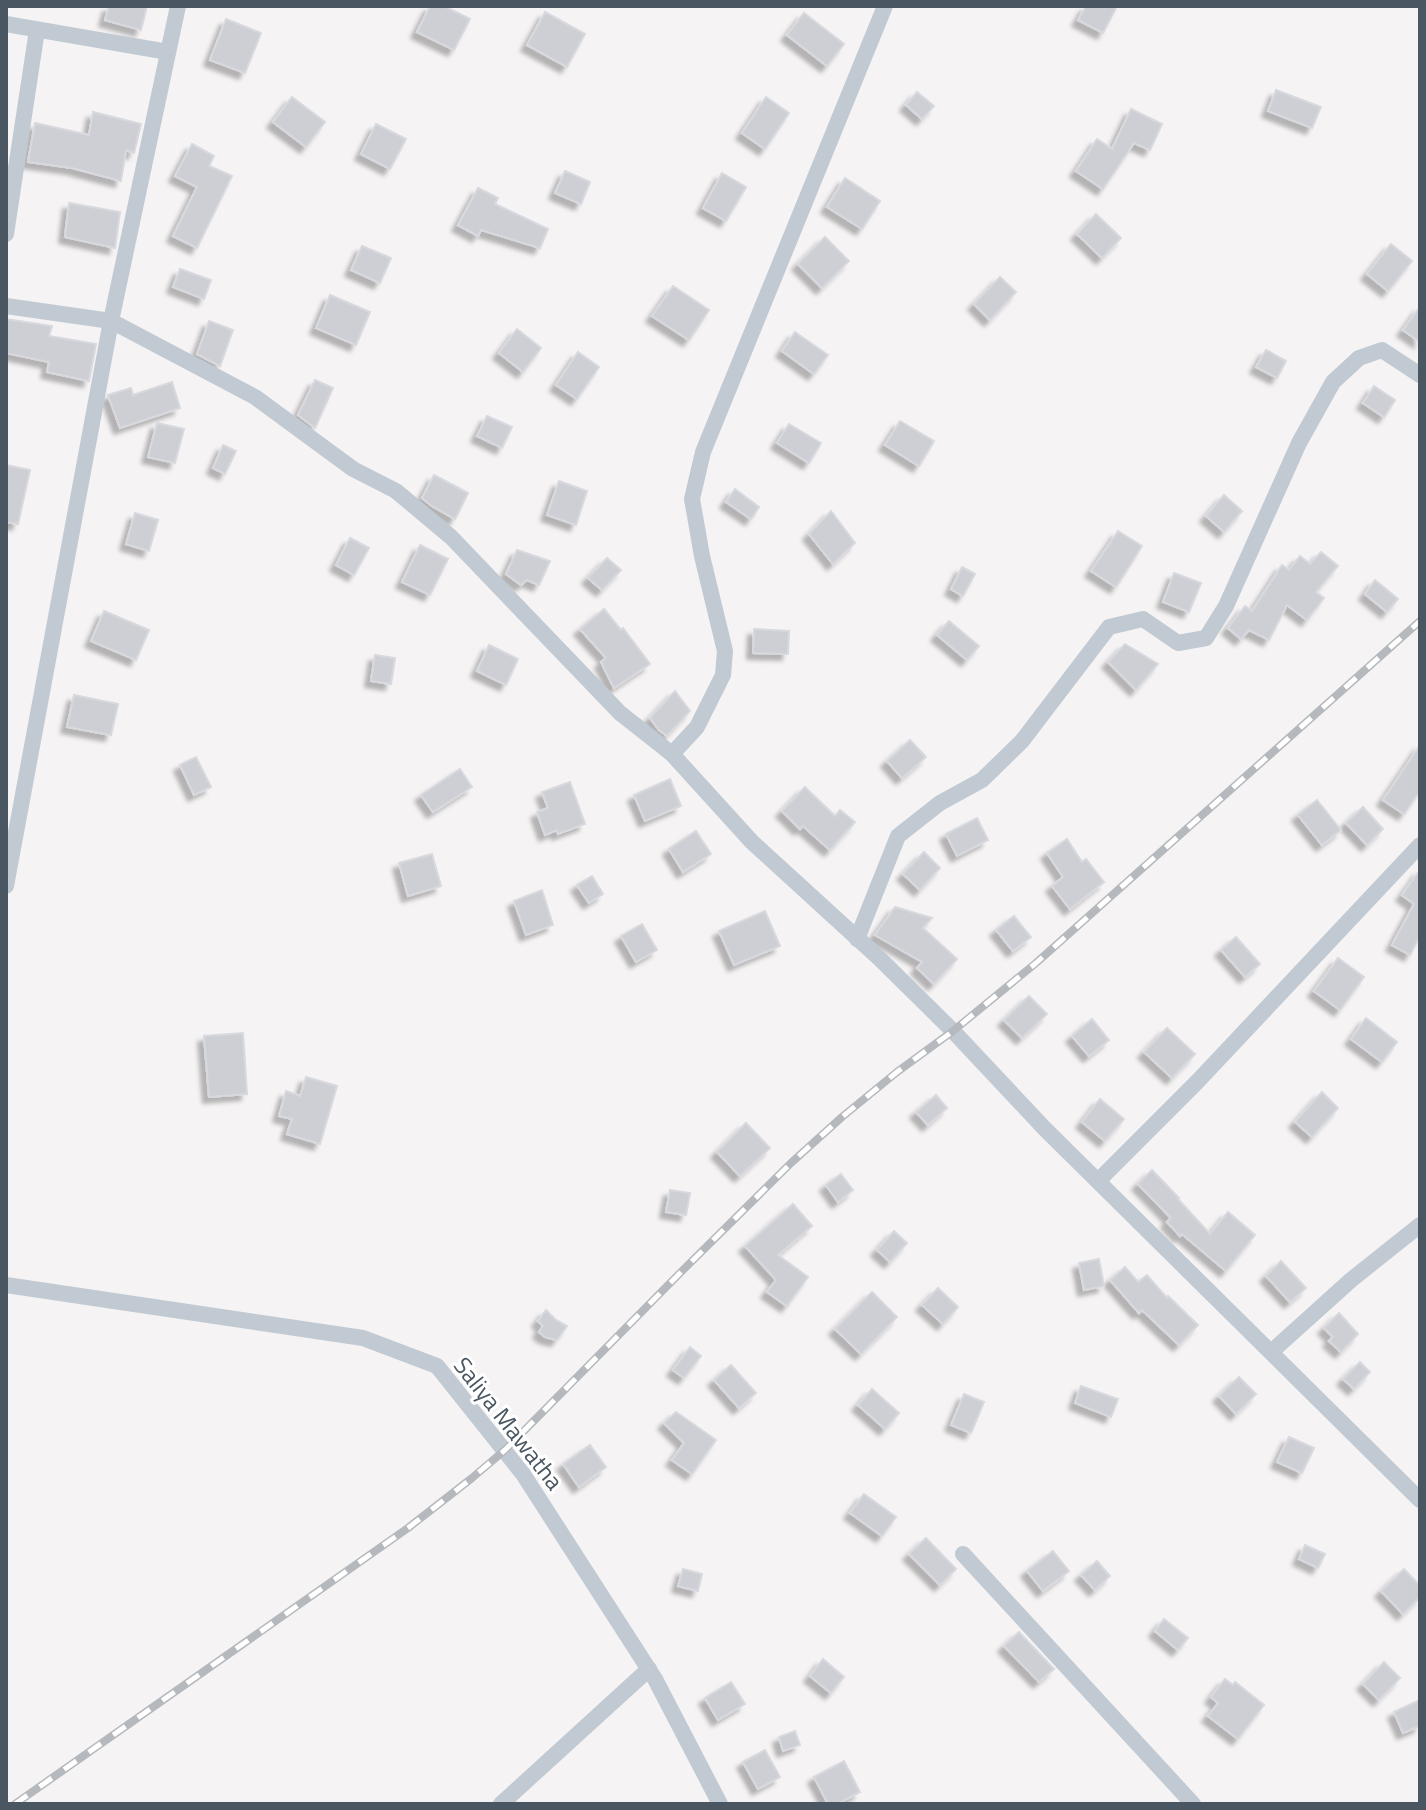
<svg xmlns="http://www.w3.org/2000/svg" width="1426" height="1810" viewBox="0 0 1426 1810" font-family="'Titillium Web',sans-serif">
	<style>
		.building { fill: #cdcfd5; stroke: #d7d9de; stroke-width: 2; filter: url(#shadow) }
		.lines { fill: none; stroke-linecap: round; stroke-linejoin: round }
		.street { stroke: #c1cad2; stroke-width: 16 }
		.rail-casing { stroke: #b5b8bd; stroke-width: 8 }
		.rail { stroke: #fff; stroke-width: 5; stroke-dasharray: 15; stroke-linecap: butt }
		.labels { text-anchor: middle; dominant-baseline: central; stroke-width: 6; stroke-linejoin: round; paint-order: stroke }
		.street-label { font-size: 24px; fill: #4a5661; stroke: #fff }
	</style>
	<defs>
		<filter id="shadow"><feDropShadow dx="-6" dy="6" stdDeviation="2" flood-color="#0004"/></filter>
	</defs>
	<rect width="100%" height="100%" fill="#f5f3f3"/>
	<g class="building">
		<path d="M109,6H147L141,30L105,20Z"/>
		<path d="M430,6H444L470,19L454,50L417,32Z"/>
		<path d="M1086,6H1117L1103,33L1078,20Z"/>
		<path d="M545,12L585,34L567,67L527,45Z"/>
		<path d="M804,13L844,44L827,66L787,35Z"/>
		<path d="M226,19L261,33L245,73L210,60Z"/>
		<path d="M1276,90L1321,107L1312,128L1268,111Z"/>
		<path d="M917,92L934,106L922,119L906,105Z"/>
		<path d="M292,97L325,122L306,147L273,122Z"/>
		<path d="M766,97L789,113L765,149L742,133Z"/>
		<path d="M1131,109L1162,124L1150,150L1134,143L1103,189L1076,171L1097,139L1112,149Z"/>
		<path d="M93,112L141,124L134,153L126,150L121,181L72,168L28,162L35,123L89,135Z"/>
		<path d="M376,124L406,139L390,169L361,154Z"/>
		<path d="M192,144L214,156L209,166L232,176L197,248L173,236L197,187L175,176Z"/>
		<path d="M565,171L590,182L581,204L555,193Z"/>
		<path d="M722,173L746,187L726,221L703,208Z"/>
		<path d="M845,178L880,201L862,229L827,207Z"/>
		<path d="M478,188L498,198L495,204L548,229L540,248L481,230L478,236L458,225Z"/>
		<path d="M69,203L120,212L115,248L65,237Z"/>
		<path d="M1096,214L1121,238L1102,258L1077,234Z"/>
		<path d="M825,237L849,261L822,288L798,264Z"/>
		<path d="M1391,244L1412,261L1388,291L1367,274Z"/>
		<path d="M362,246L391,258L380,283L351,270Z"/>
		<path d="M180,269L211,280L204,299L173,287Z"/>
		<path d="M1000,277L1016,292L990,320L974,304Z"/>
		<path d="M673,286L709,310L689,340L652,316Z"/>
		<path d="M330,295L370,312L356,345L316,328Z"/>
		<path d="M1420,307V342L1403,330Z"/>
		<path d="M6,319L52,326L49,336L96,344L89,381L47,372L49,362L6,353Z"/>
		<path d="M209,321L233,330L220,366L197,354Z"/>
		<path d="M517,329L541,348L523,372L499,353Z"/>
		<path d="M795,332L828,355L814,374L782,351Z"/>
		<path d="M1266,350L1286,361L1277,378L1256,367Z"/>
		<path d="M578,352L599,367L577,399L556,385Z"/>
		<path d="M315,380L333,388L315,428L298,415Z"/>
		<path d="M172,382L180,408L120,428L108,395L131,388L133,395Z"/>
		<path d="M1374,386L1395,400L1384,417L1363,403Z"/>
		<path d="M487,416L512,427L502,448L477,436Z"/>
		<path d="M900,421L934,441L919,466L885,445Z"/>
		<path d="M157,423L184,429L175,463L148,457Z"/>
		<path d="M789,424L821,443L809,463L777,443Z"/>
		<path d="M223,445L236,451L225,474L213,468Z"/>
		<path d="M6,465L30,470L18,524L6,522Z"/>
		<path d="M434,475L468,493L455,519L432,506L422,498Z"/>
		<path d="M559,481L587,491L576,525L547,515Z"/>
		<path d="M735,489L759,507L751,519L726,502Z"/>
		<path d="M1224,495L1242,511L1224,532L1206,516Z"/>
		<path d="M831,511L855,543L833,564L809,534Z"/>
		<path d="M135,513L158,520L149,551L126,544Z"/>
		<path d="M1118,531L1142,546L1116,587L1091,571Z"/>
		<path d="M350,538L369,548L354,575L336,565Z"/>
		<path d="M420,545L448,559L430,595L402,582Z"/>
		<path d="M517,550L550,561L539,585L527,580L521,585L506,574Z"/>
		<path d="M1321,552L1338,566L1316,592L1324,598L1307,620L1287,605L1269,640L1249,630L1241,639L1228,628L1245,606L1252,611L1282,565L1289,570L1300,556L1310,564Z"/>
		<path d="M607,558L621,570L602,590L588,578Z"/>
		<path d="M962,567L975,574L963,596L951,589Z"/>
		<path d="M1174,573L1201,583L1189,612L1163,602Z"/>
		<path d="M1375,580L1398,599L1387,612L1365,594Z"/>
		<path d="M604,609L621,630L623,628L650,664L614,688L601,662L606,658L580,629Z"/>
		<path d="M104,611L149,630L136,660L91,641Z"/>
		<path d="M949,621L979,646L967,660L937,635Z"/>
		<path d="M754,629L789,631L788,654L753,653Z"/>
		<path d="M1125,644L1158,664L1136,690L1108,662Z"/>
		<path d="M489,645L518,659L506,685L477,671Z"/>
		<path d="M375,655L395,658L391,684L371,681Z"/>
		<path d="M675,691L690,711L667,736L659,730L650,718Z"/>
		<path d="M74,695L118,704L111,735L67,727Z"/>
		<path d="M910,740L926,757L902,778L887,761Z"/>
		<path d="M1420,745V791L1404,814L1383,800Z"/>
		<path d="M196,757L211,787L194,795L180,765Z"/>
		<path d="M460,769L472,787L433,812L421,795Z"/>
		<path d="M670,779L681,806L645,821L634,795Z"/>
		<path d="M570,782L585,824L558,834L557,830L545,835L537,812L548,808L542,792Z"/>
		<path d="M805,787L835,816L840,810L855,822L830,850L803,826L800,829L782,811Z"/>
		<path d="M1317,800L1341,830L1322,845L1298,815Z"/>
		<path d="M1363,807L1383,829L1367,845L1346,823Z"/>
		<path d="M977,818L988,840L957,856L946,834Z"/>
		<path d="M696,831L711,854L683,872L669,849Z"/>
		<path d="M1067,839L1082,862L1086,859L1104,882L1070,909L1052,886L1063,877L1047,853Z"/>
		<path d="M924,852L940,868L920,890L903,874Z"/>
		<path d="M432,854L441,886L408,896L399,863Z"/>
		<path d="M1420,870V936L1410,955L1392,945L1414,904L1402,895Z"/>
		<path d="M592,876L603,894L589,903L577,885Z"/>
		<path d="M542,890L553,925L526,935L514,901Z"/>
		<path d="M895,907L932,918L923,928L957,959L934,984L917,968L922,962L875,935Z"/>
		<path d="M765,911L780,946L734,965L719,931Z"/>
		<path d="M1014,916L1031,937L1013,951L996,930Z"/>
		<path d="M642,924L657,950L636,962L621,936Z"/>
		<path d="M1236,937L1260,964L1245,977L1221,950Z"/>
		<path d="M1338,958L1364,977L1340,1010L1314,991Z"/>
		<path d="M1029,996L1047,1014L1022,1038L1004,1020Z"/>
		<path d="M1366,1018L1397,1042L1382,1062L1351,1039Z"/>
		<path d="M1092,1019L1109,1040L1089,1056L1072,1036Z"/>
		<path d="M1167,1028L1195,1054L1172,1078L1144,1052Z"/>
		<path d="M243,1033L247,1094L209,1097L204,1036Z"/>
		<path d="M306,1077L337,1086L320,1144L287,1134L292,1119L279,1116L286,1091L300,1096Z"/>
		<path d="M1322,1092L1338,1108L1312,1137L1295,1122Z"/>
		<path d="M936,1095L947,1108L928,1125L916,1112Z"/>
		<path d="M1100,1099L1124,1119L1105,1141L1082,1122Z"/>
		<path d="M746,1123L770,1148L740,1176L717,1152Z"/>
		<path d="M1152,1170L1179,1198L1178,1199L1210,1234L1228,1212L1255,1235L1226,1271L1182,1234L1180,1236L1167,1222L1171,1218L1138,1184Z"/>
		<path d="M841,1174L853,1190L838,1202L826,1185Z"/>
		<path d="M670,1190L690,1193L686,1215L666,1212Z"/>
		<path d="M793,1204L812,1226L778,1255L808,1277L787,1306L767,1292L776,1280L745,1246Z"/>
		<path d="M894,1231L907,1243L890,1262L877,1250Z"/>
		<path d="M1099,1259L1104,1286L1084,1290L1079,1263Z"/>
		<path d="M1281,1261L1306,1288L1290,1302L1266,1276Z"/>
		<path d="M1125,1267L1138,1282L1147,1275L1167,1298L1168,1296L1198,1325L1179,1345L1142,1310L1139,1313L1110,1280Z"/>
		<path d="M938,1288L958,1307L943,1324L922,1305Z"/>
		<path d="M872,1292L897,1317L861,1354L835,1329Z"/>
		<path d="M546,1310L556,1320L567,1326L557,1340L545,1337L539,1332L543,1326L538,1321Z"/>
		<path d="M1339,1313L1358,1334L1341,1352L1329,1341L1333,1337L1324,1328Z"/>
		<path d="M690,1347L701,1356L684,1378L673,1370Z"/>
		<path d="M1360,1362L1370,1372L1354,1389L1343,1379Z"/>
		<path d="M731,1365L756,1393L739,1408L714,1380Z"/>
		<path d="M1239,1377L1256,1394L1236,1414L1219,1396Z"/>
		<path d="M1081,1386L1118,1399L1111,1417L1075,1403Z"/>
		<path d="M872,1389L899,1413L885,1429L858,1405Z"/>
		<path d="M964,1394L984,1402L971,1433L951,1425Z"/>
		<path d="M676,1412L716,1440L692,1474L672,1460L684,1443L664,1423Z"/>
		<path d="M1289,1437L1314,1448L1302,1473L1277,1462Z"/>
		<path d="M590,1445L606,1467L579,1487L563,1464Z"/>
		<path d="M864,1494L896,1517L882,1536L850,1513Z"/>
		<path d="M926,1538L956,1569L940,1585L909,1554Z"/>
		<path d="M1305,1545L1325,1554L1318,1568L1299,1559Z"/>
		<path d="M1053,1551L1069,1571L1043,1591L1027,1571Z"/>
		<path d="M1097,1561L1110,1576L1095,1590L1081,1575Z"/>
		<path d="M683,1569L702,1574L698,1591L678,1586Z"/>
		<path d="M1404,1569L1420,1586V1597L1403,1614L1381,1591Z"/>
		<path d="M1164,1619L1188,1638L1178,1650L1155,1631Z"/>
		<path d="M1019,1632L1054,1669L1039,1682L1004,1646Z"/>
		<path d="M823,1659L844,1677L831,1693L810,1676Z"/>
		<path d="M1384,1662L1400,1678L1379,1700L1363,1684Z"/>
		<path d="M1225,1679L1233,1685L1235,1682L1264,1705L1238,1739L1208,1716L1218,1703L1211,1697Z"/>
		<path d="M731,1682L745,1704L718,1720L705,1698Z"/>
		<path d="M1420,1700V1726L1403,1733L1394,1712Z"/>
		<path d="M795,1731L800,1745L783,1751L779,1737Z"/>
		<path d="M765,1750L780,1777L758,1789L743,1762Z"/>
		<path d="M844,1761L860,1792L837,1804H828L814,1777Z"/>
	</g>
	<g class="lines">
		<g class="street">
			<path d="M6,24L168,52"/>
			<path d="M6,234L37,30"/>
			<path d="M6,306L111,321L255,397L353,469L396,491L451,537L620,713L672,754L752,842L879,958L953,1031L1044,1128L1420,1500"/>
			<path d="M672,754L697,727L723,675L725,651L702,556L692,499L703,452L885,6"/>
			<path d="M6,886L111,321L178,6"/>
			<path d="M857,939L898,836L940,803L982,780L1022,741L1109,627L1143,619L1178,643L1206,638L1226,606L1299,443L1333,382L1359,358L1382,350L1420,375"/>
			<path d="M1098,1181L1197,1082L1420,845"/>
			<path d="M6,1285L363,1338L437,1366L523,1474L655,1679L720,1804"/>
			<path d="M1271,1352L1351,1280L1420,1225"/>
			<path d="M963,1554L1193,1804"/>
			<path d="M501,1804L649,1669"/>
		</g>
		<defs>
			<path id="rail" d="M15,1804L408,1528L472,1478L505,1450L685,1268L791,1163L842,1117L897,1072L953,1031L1036,963L1420,621"/>
		</defs>
		<use href="#rail" class="rail-casing"/>
		<use href="#rail" class="rail"/>
	</g>
	<g class="labels">
		<g class="street-label">
			<text transform="translate(509 1423) rotate(52)">Saliya Mawatha</text>
		</g>
	</g>
	<rect width="1426" height="1810" fill="none" stroke="#4a5661" stroke-width="16"/>
</svg>
